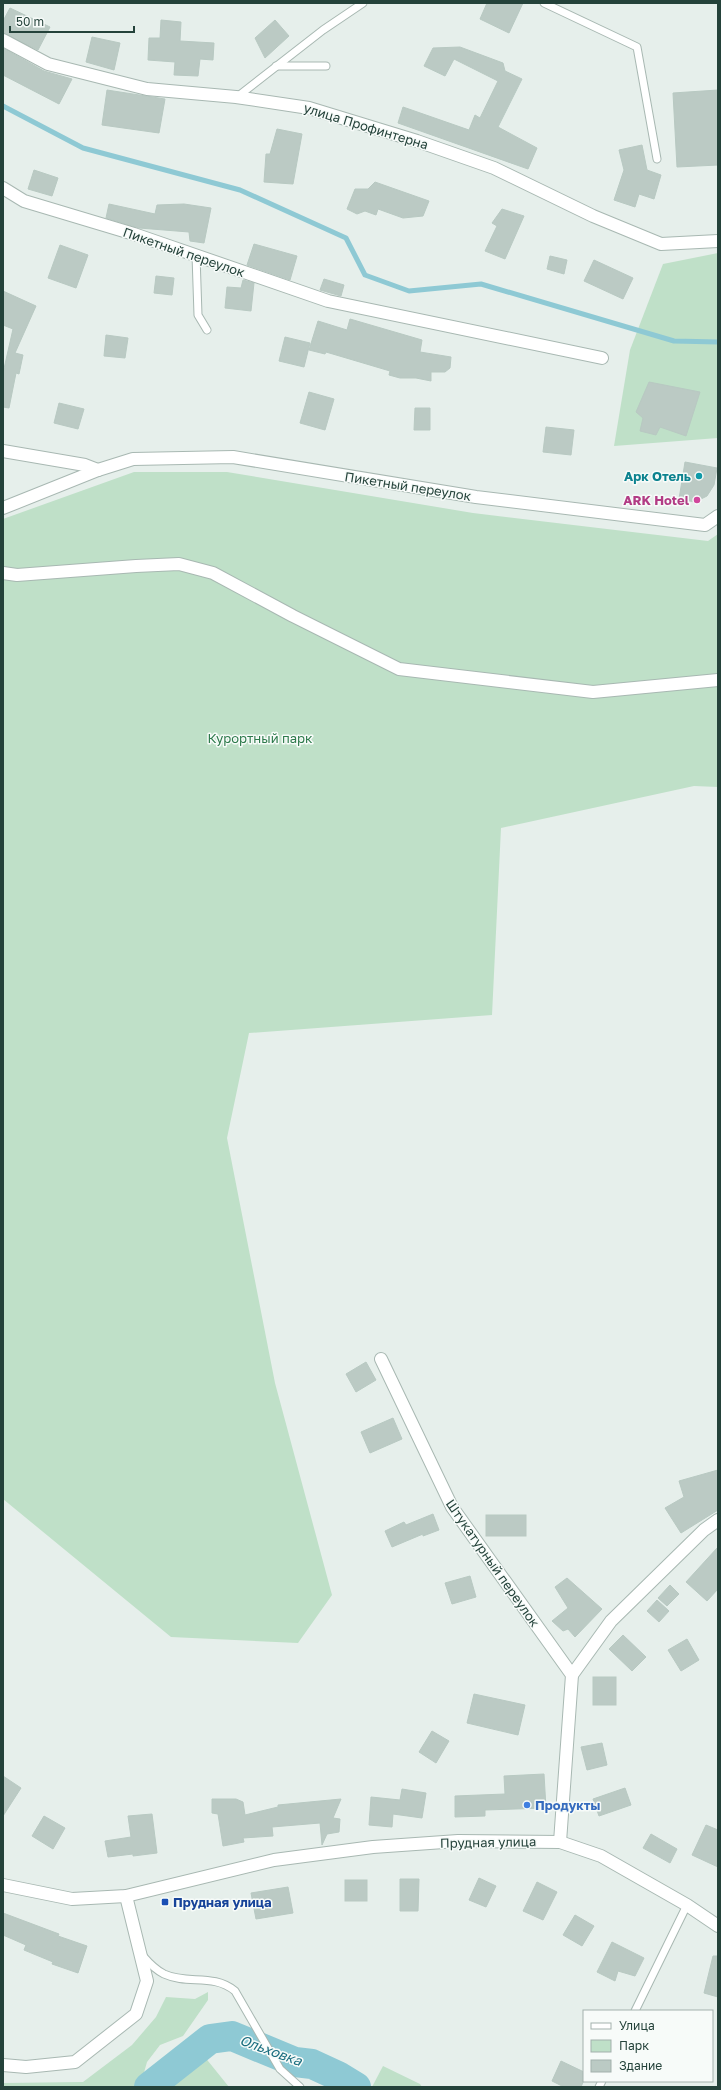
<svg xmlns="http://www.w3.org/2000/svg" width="721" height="2090" viewBox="0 0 721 2090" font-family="'Golos Text',sans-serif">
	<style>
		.green { fill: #bfe0c8 }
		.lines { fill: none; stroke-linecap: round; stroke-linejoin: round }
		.stream { stroke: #8ec9d4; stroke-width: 5 }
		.river { stroke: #8ec9d4; stroke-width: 30 }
		.building { fill: #bbcac4; stroke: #b8c9c2 }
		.lane-casing { stroke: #a8b8b2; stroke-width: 9 }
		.street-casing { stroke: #a8b8b2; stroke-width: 14 }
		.lane { stroke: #fff; stroke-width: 7 }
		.street { stroke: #fff; stroke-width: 12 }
		.culture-dot { fill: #0f9aa8; stroke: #f7fbf9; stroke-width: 1.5 }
		.hotel-dot { fill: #d1479c; stroke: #f7fbf9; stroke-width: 1.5 }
		.shop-dot { fill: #3f7fe0; stroke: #f7fbf9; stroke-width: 1.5 }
		.transit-dot { fill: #1a4fb4; stroke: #f7fbf9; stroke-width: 1.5 }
		.labels { text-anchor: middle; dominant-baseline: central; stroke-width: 3; stroke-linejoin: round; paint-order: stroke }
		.street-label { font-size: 13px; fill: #24423a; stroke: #f7fbf9 }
		.culture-label { font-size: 13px; font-weight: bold; fill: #0d838f; stroke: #f7fbf9; text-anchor: end }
		.hotel-label { font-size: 13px; font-weight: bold; fill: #b23c85; stroke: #f7fbf9; text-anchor: end }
		.park-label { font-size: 13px; fill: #2d7a4b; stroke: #f7fbf9 }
		.shop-label { font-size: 13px; font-weight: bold; fill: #366cbe; stroke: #f7fbf9; text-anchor: start }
		.transit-label { font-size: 13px; font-weight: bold; fill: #164399; stroke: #f7fbf9; text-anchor: start }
		.water-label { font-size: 14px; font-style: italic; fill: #1c6f80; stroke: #f7fbf9 }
	</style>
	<rect width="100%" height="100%" fill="#e6efeb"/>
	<g class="green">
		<path d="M718,253V438L614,446L630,350L663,264Z"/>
		<path d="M134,472H227L473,513L708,541L718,534V787L694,786L501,828L492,1015L249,1033L227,1138L275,1383L332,1595L298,1643L171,1637L3,1499V519Z"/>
		<path d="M208,1992V2000L183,2036L160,2045L147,2062L143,2076L146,2087H3V2083L83,2082L132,2045L156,2017L166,1997L195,1999Z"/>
		<path d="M204,2056L229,2087H165L168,2085Z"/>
		<path d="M383,2066L420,2084L422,2087H372Z"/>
	</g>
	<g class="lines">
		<path class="stream" d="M3,106L83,148L240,190L346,238L365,275L409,291L481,284L674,341L718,342"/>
		<path class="river" d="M149,2087L210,2039L232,2036L295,2062L312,2064L338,2076L356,2087"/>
	</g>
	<g class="building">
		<path d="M487,3H523L509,33L480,19Z"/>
		<path d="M10,8L50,27L38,50L3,33V21Z"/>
		<path d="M161,20L181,22L180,41L214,43L213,60L200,59L198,76L174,75L175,62L148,60L149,38H160Z"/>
		<path d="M275,20L289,36L265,58L255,38Z"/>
		<path d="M92,37L120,43L114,70L86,62Z"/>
		<path d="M460,47L503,63L505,71L522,79L498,127L537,148L528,169L398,123L403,107L469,130L475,115L480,118L498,81L454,59L445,76L424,66L433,48Z"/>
		<path d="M3,48L44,71L72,79L59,104L3,75Z"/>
		<path d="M107,90L165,99L159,133L102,125Z"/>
		<path d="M718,90V165L677,167L673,93Z"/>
		<path d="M277,129L302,134L293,184L264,182L266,154H270Z"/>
		<path d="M642,145L647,170L661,175L654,199L639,194L635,207L614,200L624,170L619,150Z"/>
		<path d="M34,170L58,178L52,196L28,189Z"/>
		<path d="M375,182L429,201L423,216L403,218L378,209L376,215L365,211L357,214L347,209L355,189H368Z"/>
		<path d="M109,204L155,214L157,205L184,204L211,208L204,243L190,241L189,232L139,228L106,218Z"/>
		<path d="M502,209L524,216L505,259L485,251L497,226L492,223Z"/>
		<path d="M254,244L297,256L290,280L247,265Z"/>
		<path d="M60,245L88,255L76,288L48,278Z"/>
		<path d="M550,256L567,260L564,274L547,269Z"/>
		<path d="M594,260L633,278L623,299L584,281Z"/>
		<path d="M156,276L174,278L172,295L154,293Z"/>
		<path d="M324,279L344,285L341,296L320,290Z"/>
		<path d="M243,280L254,283L251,311L225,308L227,287L241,288Z"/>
		<path d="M3,291L36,306L15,353L23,355L19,374L16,373L9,408L3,407V373L13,329L3,325Z"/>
		<path d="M350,319L422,340L420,352L451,357L450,368L445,372H431V381L416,378H400L389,375L390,371L326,352L325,354L309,350L318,321L347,330Z"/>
		<path d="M106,335L128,338L125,358L104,356Z"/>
		<path d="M285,337L310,343L304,367L279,361Z"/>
		<path d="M649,382L700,392L686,436L660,427L656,435L640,431L643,418L636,412Z"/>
		<path d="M309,392L334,399L325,430L300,423Z"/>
		<path d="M59,403L84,409L78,429L54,423Z"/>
		<path d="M415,408H430V430H414Z"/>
		<path d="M546,427L574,430L571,455L543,452Z"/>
		<path d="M685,462L717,468L714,485L707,496L695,502L679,499Z"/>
		<path d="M366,1362L376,1380L356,1392L346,1374Z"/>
		<path d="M393,1418L402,1439L370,1453L361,1432Z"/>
		<path d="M718,1470V1510L681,1533L665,1508L684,1497L679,1481Z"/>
		<path d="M433,1514L439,1530L423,1536V1534L392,1547L385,1531L404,1522L406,1525Z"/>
		<rect x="486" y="1515" width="40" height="21"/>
		<path d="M718,1547V1589L707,1601L686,1582Z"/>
		<path d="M470,1576L476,1597L452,1604L445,1583Z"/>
		<path d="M567,1578L602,1609L575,1637L568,1629L563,1631L552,1621L568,1608L555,1587Z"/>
		<path d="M670,1585L679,1594L667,1606L658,1598Z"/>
		<path d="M657,1600L669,1611L659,1622L647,1611Z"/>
		<path d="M623,1635L646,1657L632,1671L609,1649Z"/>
		<path d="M687,1639L699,1660L681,1671L668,1650Z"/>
		<rect x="593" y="1677" width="23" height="28"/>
		<path d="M474,1694L525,1705L518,1735L467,1723Z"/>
		<path d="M432,1731L449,1741L436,1763L419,1752Z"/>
		<path d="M602,1743L607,1765L587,1770L581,1747Z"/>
		<path d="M544,1774L546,1808L485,1810V1816L455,1817V1796L505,1794L504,1776Z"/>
		<path d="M3,1776L21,1788L3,1816Z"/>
		<path d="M625,1788L631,1805L599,1816L593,1799Z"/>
		<path d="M402,1789L426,1793L422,1818L393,1814L392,1827L369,1825L371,1797L400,1800Z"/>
		<path d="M212,1799H236L243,1802L245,1815L278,1807V1805L341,1799L333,1818L340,1819L339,1832L327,1834L322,1845L320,1823L272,1827L273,1836L243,1838L244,1842L223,1846L218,1814L212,1813Z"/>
		<path d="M152,1814L157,1853L133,1856V1854L108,1857L105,1841L131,1837L128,1816Z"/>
		<path d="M44,1816L65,1828L53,1849L32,1836Z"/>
		<path d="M706,1825L718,1830V1867L692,1855Z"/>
		<path d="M651,1834L677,1849L670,1863L643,1848Z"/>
		<path d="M479,1878L496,1886L486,1907L469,1900Z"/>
		<path d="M400,1879H419L418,1911H400Z"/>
		<rect x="345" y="1880" width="22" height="21"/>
		<path d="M537,1882L557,1892L543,1920L523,1911Z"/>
		<path d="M288,1887L293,1913L256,1919L251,1893Z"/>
		<path d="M3,1913L59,1934L58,1936L87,1946L78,1973L52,1964L53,1962L24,1950L26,1945L3,1935Z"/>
		<path d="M575,1915L594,1926L582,1946L563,1935Z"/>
		<path d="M612,1942L644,1958L635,1976L618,1971L615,1981L597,1972Z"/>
		<path d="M713,1956H718V1997L704,1993Z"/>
		<path d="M561,2061L584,2072V2080L581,2087H564L552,2081Z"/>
	</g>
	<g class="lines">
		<defs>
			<g id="lane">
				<path d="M544,3L637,47L657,159"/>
				<path d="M276,66H326"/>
				<path d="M237,97L323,30L363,3"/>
				<path d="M196,255L198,315L207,330"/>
				<path d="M143,1956C149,1963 156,1970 164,1974C188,1985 213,1973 235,1991L280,2069L300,2087"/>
				<path d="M635,2011L687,1905"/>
				<path d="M599,2087L602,2081"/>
			</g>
			<g id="street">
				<path d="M3,40L48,64L147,89L236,97L309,108L417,141L494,168L593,216L661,244L718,241"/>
				<path d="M3,188L24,201L134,234L328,301L602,358"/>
				<path d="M3,451L85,465L98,470"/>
				<path d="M3,508L98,470L133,459L233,457L476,497L705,525L718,516"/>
				<path d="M3,573L17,575L136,566L179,564L213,573L293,616L399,669L593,692L718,680"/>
				<path d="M381,1359L452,1507L572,1675L560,1842"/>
				<path d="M572,1675L611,1621L704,1530L718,1520"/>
				<path d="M3,1885L72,1899L126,1896L274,1860L373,1847L458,1841L560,1842L601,1856L687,1905L718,1926"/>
				<path d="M3,2065L26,2067L75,2062L136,2014L147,1981L126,1896"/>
			</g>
		</defs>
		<use href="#lane" class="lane-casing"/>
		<use href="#street" class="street-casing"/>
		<use href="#lane" class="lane"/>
		<use href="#street" class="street"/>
	</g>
	<circle class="culture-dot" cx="699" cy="476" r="4"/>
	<circle class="hotel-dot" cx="697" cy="500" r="4"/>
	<circle class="shop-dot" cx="527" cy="1805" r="4"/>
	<rect class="transit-dot" x="161" y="1898" width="8" height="8" rx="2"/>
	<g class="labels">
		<g class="street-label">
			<text transform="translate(366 126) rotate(17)">улица Профинтерна</text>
			<text transform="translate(184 252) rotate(19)">Пикетный переулок</text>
			<text transform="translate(408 486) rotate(9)">Пикетный переулок</text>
			<text transform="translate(493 1563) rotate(55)">Штукатурный переулок</text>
			<text transform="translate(488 1842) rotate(-1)">Прудная улица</text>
		</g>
		<g class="culture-label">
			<text x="691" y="476">Арк Отель</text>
		</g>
		<g class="hotel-label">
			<text x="689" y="500">ARK Hotel</text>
		</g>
		<g class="park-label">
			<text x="260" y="738">Курортный парк</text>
		</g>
		<g class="shop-label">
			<text x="535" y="1805">Продукты</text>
		</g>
		<g class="transit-label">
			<text x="173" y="1902">Прудная улица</text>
		</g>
		<g class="water-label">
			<text transform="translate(271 2050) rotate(20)">Ольховка</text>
		</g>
	</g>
	<rect width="721" height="2090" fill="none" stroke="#24423a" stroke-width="8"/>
	<rect x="583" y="2010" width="130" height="72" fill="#f7fbf9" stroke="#a3b1ad"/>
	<rect x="591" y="2023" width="20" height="6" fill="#ffffff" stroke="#a3b1ad"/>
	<text x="619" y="2030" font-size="12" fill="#24423a">Улица</text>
	<rect x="591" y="2040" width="20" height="12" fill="#bfe0c8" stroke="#a3b1ad"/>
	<text x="619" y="2050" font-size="12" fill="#24423a">Парк</text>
	<rect x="591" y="2060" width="20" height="12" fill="#bbcac4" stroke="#a3b1ad"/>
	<text x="619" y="2070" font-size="12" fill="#24423a">Здание</text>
	<path d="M10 26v6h124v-6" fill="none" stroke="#24423a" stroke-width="2"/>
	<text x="16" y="26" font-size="12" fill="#24423a" stroke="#f7fbf9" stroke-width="3" paint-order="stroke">50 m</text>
</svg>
